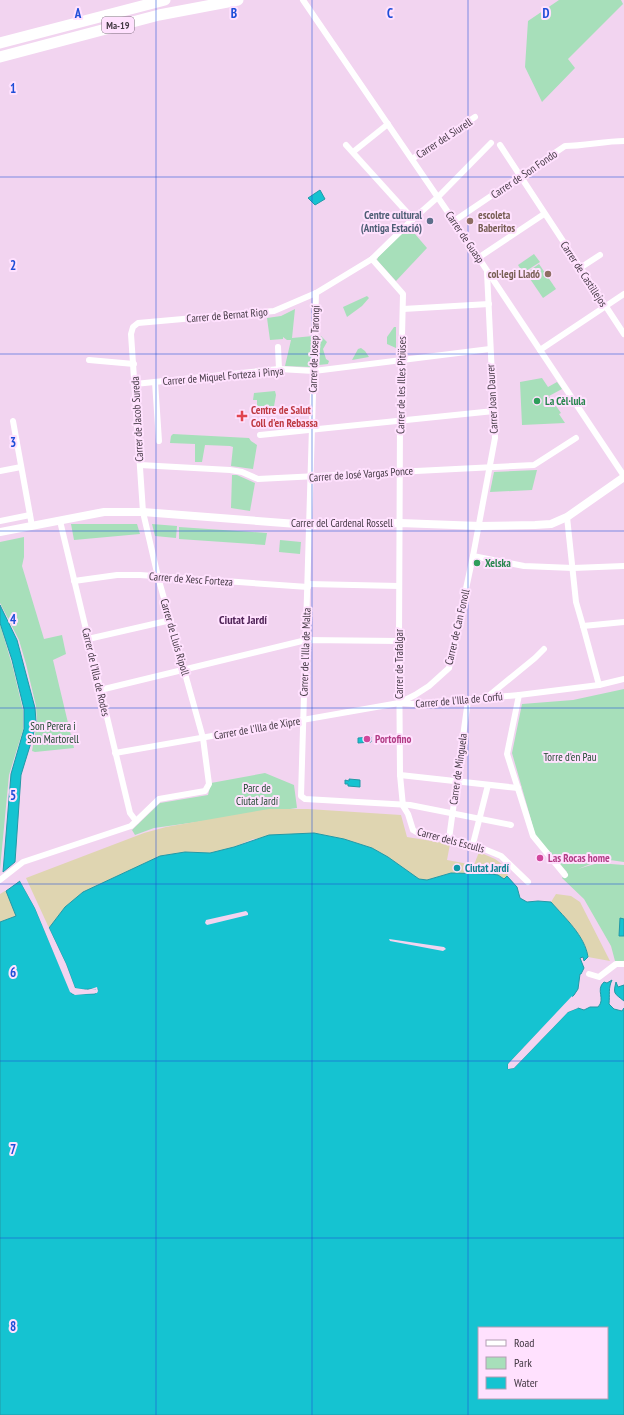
<svg xmlns="http://www.w3.org/2000/svg" width="624" height="1415" viewBox="0 0 624 1415" font-family="'PT Sans Narrow',sans-serif">
	<style>
		.green { fill: #a7dfba }
		.sand { fill: #dfd5b1 }
		.water { fill: #15c3d1; stroke: #2399a6; fill-rule: evenodd }
		.pier { fill: #f2d4f0 }
		.lines { fill: none; stroke-linecap: round; stroke-linejoin: round }
		.street { stroke: #fff; stroke-width: 6 }
		.secondary { stroke: #fff; stroke-width: 8 }
		.highway { stroke: #fff; stroke-width: 11 }
		.grid { fill: none; stroke: #1d4ed8; stroke-width: 1; stroke-opacity: 0.55 }
		.service-dot { fill: #5c6f8a; stroke: #ffe1fe; stroke-width: 1.5 }
		.education-dot { fill: #8d6e63; stroke: #ffe1fe; stroke-width: 1.5 }
		.leisure-dot { fill: #2e9e5b; stroke: #ffe1fe; stroke-width: 1.5 }
		.health-dot { fill: #e0444e; stroke: #ffe1fe; stroke-width: 1.5 }
		.hotel-dot { fill: #d1479c; stroke: #ffe1fe; stroke-width: 1.5 }
		.culture-dot { fill: #0f9aa8; stroke: #ffe1fe; stroke-width: 1.5 }
		.labels { text-anchor: middle; dominant-baseline: central; stroke-width: 4; stroke-linejoin: round; paint-order: stroke }
		.shield { fill: #ffe1fe; stroke: #7b6b7b; stroke-width: 1 }
		.shield-label { font-size: 10px; font-weight: bold; fill: #433843 }
		.street-label { font-size: 11px; fill: #433843; stroke: #ffe1fe }
		.service-label { font-size: 11px; font-weight: bold; fill: #4e5e75; stroke: #ffe1fe; text-anchor: end }
		.education-label { font-size: 11px; font-weight: bold; fill: #785e54; stroke: #ffe1fe; text-anchor: start }
		.leisure-label { font-size: 11px; font-weight: bold; fill: #27864d; stroke: #ffe1fe; text-anchor: start }
		.health-label { font-size: 11px; font-weight: bold; fill: #be3a42; stroke: #ffe1fe; text-anchor: start }
		.park-label { font-size: 11px; fill: #20482f; stroke: #ffe1fe }
		.hotel-label { font-size: 11px; font-weight: bold; fill: #b23c85; stroke: #ffe1fe; text-anchor: start }
		.culture-label { font-size: 11px; font-weight: bold; fill: #0d838f; stroke: #ffe1fe; text-anchor: start }
		.neighbourhood-label { font-size: 12px; font-weight: bold; fill: #502458; stroke: #ffe1fe }
		.grid-label { font-size: 13px; text-anchor: middle; font-weight: bold; fill: #1d4ed8; stroke: #ffe1fe; stroke-width: 4; stroke-linejoin: round; paint-order: stroke }
	</style>
	<rect width="100%" height="100%" fill="#f2d4f0"/>
	<g class="green">
		<path d="M559,0H621L623,4L568,59L575,68L542,102L525,67L528,21Z"/>
		<path d="M409,227L427,248L396,281L377,260L378,257Z"/>
		<path d="M534,254L540,262L523,273L518,265Z"/>
		<path d="M539,264L556,289L543,298L526,273Z"/>
		<path d="M367,296L369,298L362,306L347,317L343,307Z"/>
		<path d="M295,309L292,338L313,336L311,365L310,367L285,366L291,340H287L283,337V339L270,340L267,318L281,316Z"/>
		<path d="M394,327H396V348L387,344V337Z"/>
		<path d="M321,336L327,342L323,349L326,359L329,361L328,364L319,365Z"/>
		<path d="M361,348L365,351L369,357L352,360L358,349Z"/>
		<path d="M542,378L548,387L557,382L562,389L549,396L561,413L559,414L565,423L522,425L520,382Z"/>
		<path d="M275,391L276,395L273,412L264,411V408H258V411H252L253,405H257V400H253L254,393Z"/>
		<path d="M173,434L249,438L251,441L257,445L253,469L231,466L233,447L230,446L205,445L202,462H195V444L170,443L171,436Z"/>
		<path d="M537,470L532,490L490,492L494,472Z"/>
		<path d="M232,475H237L255,483L250,511L231,508Z"/>
		<path d="M71,524H137L140,534L74,540Z"/>
		<path d="M152,524L177,526L176,538L155,536Z"/>
		<path d="M179,527L267,533L265,545L179,539Z"/>
		<path d="M24,537V557L22,566L44,639L62,635L66,654L53,660L74,748L35,752L32,751L37,723L36,706L26,664L19,640L0,603V542Z"/>
		<path d="M280,540L301,542L300,554L279,552Z"/>
		<path d="M0,624L13,668L23,710V730L9,775L0,869Z"/>
		<path d="M624,689V862L603,859L578,869L598,863L624,865V962L615,961L611,946L584,899L562,878L567,872L535,835L530,816L512,753L522,704L573,700Z"/>
		<path d="M265,773L294,785L297,808L154,828L135,835L132,830L160,803L208,795L211,783Z"/>
	</g>
	<g class="sand">
		<path d="M269,809H308L401,815L407,837L450,844L447,860L474,865L479,852L495,859L510,870L507,876L504,879L498,875L491,874L451,873L427,880L419,879L388,857L372,848L344,839L314,833L253,839L234,847L210,853L185,852L160,856L83,892L65,907L49,928L26,878L144,833L166,827Z"/>
		<path d="M5,891H6L16,916L0,922V894Z"/>
		<path d="M556,894L571,896L580,902L610,961L588,957C585,936 565,918 551,902Z"/>
	</g>
	<g class="water">
		<path d="M320,190L325,199L315,205L308,198Z"/>
		<path d="M0,605L17,640L35,708L36,722L33,736L21,775L15,862L3,872L11,774L24,729V709L12,660L0,623Z"/>
		<path d="M371,737V742L358,743V738Z"/>
		<path d="M349,779L360,780V787L348,786V784H345V780L349,781Z"/>
		<path d="M314,833L344,839L372,848L388,857L419,879L427,880L451,873L491,874L498,875L504,879L507,876L517,887L520,898L527,902L538,901L551,902C565,918 585,936 588,957L584,961L583,957L580,958L584,968L581,974H580L578,989L574,995L508,1064V1069L514,1068L568,1012L578,1008L584,1010L590,1007H598C606,999 595,990 604,982L607,983L612,980C608,988 610,995 609,1004L614,1009L622,1011L624,1008V1415H0V922L16,916L6,891L20,881L35,908L72,994H95L98,989C90,988 83,991 75,988L66,964L49,928L65,907L83,892L160,856L185,852L210,853L234,847L269,835ZM479,1328H607V1398H479Z"/>
		<path d="M620,918L624,919V936H619Z"/>
		<path d="M616,982L618,987L624,985V1001C614,993 613,994 616,982Z"/>
	</g>
	<g class="pier">
		<path d="M22,880L37,907L72,991L75,993L95,992L96,991V989L92,990L88,992L76,991L74,989L64,965L48,928V926L66,964L75,988L88,990L97,987L98,991L97,993L75,995L70,992L35,908L20,881Z"/>
		<path d="M246,911L248,913V915L207,925L205,923L206,920Z"/>
		<path d="M389,939L444,947L446,949L443,951L390,941Z"/>
		<path d="M572,996L573,998L510,1065V1067L512,1066L567,1011L577,1006L578,1008L568,1012L514,1068L508,1069V1064Z"/>
	</g>
	<g class="lines">
		<g class="street">
			<path d="M303,0L454,221L624,476"/>
			<path d="M346,145L413,219L438,197L491,143"/>
			<path d="M500,145L624,334"/>
			<path d="M353,152L388,124"/>
			<path d="M412,159L475,117"/>
			<path d="M454,221L565,146C585,146 604,141 624,141"/>
			<path d="M478,258L544,214"/>
			<path d="M372,259L403,294L400,421L399,641L400,775L403,806L408,814L413,830L418,833L472,844L501,856L528,882"/>
			<path d="M580,268L600,255"/>
			<path d="M316,293L301,796L305,799L410,805L511,825"/>
			<path d="M403,309L489,304"/>
			<path d="M278,347L279,369"/>
			<path d="M540,350L624,294"/>
			<path d="M89,360L134,364"/>
			<path d="M155,382L159,441"/>
			<path d="M135,384L279,369L314,371L490,349"/>
			<path d="M13,421L32,526"/>
			<path d="M260,435L494,411"/>
			<path d="M140,465L230,470L242,472L258,479L534,465L576,438"/>
			<path d="M0,471L21,467"/>
			<path d="M567,517L576,602L583,626L599,685"/>
			<path d="M0,521L30,515"/>
			<path d="M60,521L130,813L136,821"/>
			<path d="M473,556L524,566L573,568L624,566"/>
			<path d="M74,581L117,575H140L308,587"/>
			<path d="M308,584L399,586"/>
			<path d="M583,626L624,622"/>
			<path d="M88,639L171,620"/>
			<path d="M100,690L306,640L399,641"/>
			<path d="M486,698L535,658L544,649"/>
			<path d="M399,703L415,695L429,686L449,668L473,556L495,438L487,272"/>
			<path d="M115,753L399,703L413,704L519,695"/>
			<path d="M400,775L518,788"/>
			<path d="M449,839L468,700"/>
			<path d="M474,840L488,785"/>
			<path d="M565,875L533,836L507,754L519,695L599,685L624,679"/>
			<path d="M0,880L23,862L131,826L159,799L205,791L209,784L203,738L158,577L143,512L131,334L133,327L138,323L274,311L316,293L372,259L413,219"/>
			<path d="M589,974L599,977L616,964H624"/>
		</g>
		<path class="secondary" d="M0,532L104,512H143L310,525L400,523L480,526L535,525L551,524L567,517L624,477"/>
		<g class="highway">
			<path d="M0,43L165,0"/>
			<path d="M0,57L159,15L238,0"/>
		</g>
	</g>
	<path class="grid" d="M156,0V1415M312,0V1415M468,0V1415M0,177H624M0,354H624M0,531H624M0,708H624M0,884H624M0,1061H624M0,1238H624"/>
	<circle class="service-dot" cx="430" cy="221" r="4"/>
	<g class="education-dot">
		<circle cx="470" cy="221" r="4"/>
		<circle cx="548" cy="274" r="4"/>
	</g>
	<g class="leisure-dot">
		<circle cx="537" cy="401" r="4"/>
		<circle cx="477" cy="563" r="4"/>
	</g>
	<path class="health-dot" d="M240 410h4v4h4v4h-4v4h-4v-4h-4v-4h4z"/>
	<g class="hotel-dot">
		<circle cx="367" cy="739" r="4"/>
		<circle cx="540" cy="858" r="4"/>
	</g>
	<circle class="culture-dot" cx="457" cy="868" r="4"/>
	<g class="labels">
		<rect class="shield" x="102" y="17" width="32" height="16" rx="3"/>
		<g class="shield-label">
			<text x="118" y="25">Ma-19</text>
		</g>
		<g class="street-label">
			<text transform="translate(444 138) rotate(-33)">Carrer del Siurell</text>
			<text transform="translate(524 174) rotate(-34)">Carrer de Son Fondo</text>
			<text transform="translate(465 237) rotate(56)">Carrer de Guasp</text>
			<text transform="translate(584 274) rotate(57)">Carrer de Castillejos</text>
			<text transform="translate(227 315) rotate(-5)">Carrer de Bernat Rigo</text>
			<text transform="translate(314 349) rotate(-88)">Carrer de Josep Tarongí</text>
			<text transform="translate(223 376) rotate(-5)">Carrer de Miquel Forteza i Pinya</text>
			<text transform="translate(401 385) rotate(-89)">Carrer de les Illes Pitiüses</text>
			<text transform="translate(492 399) rotate(-93)">Carrer Joan Daurer</text>
			<text transform="translate(137 419) rotate(-93)">Carrer de Jacob Sureda</text>
			<text transform="translate(361 474) rotate(-4)">Carrer de José Vargas Ponce</text>
			<text x="342" y="523">Carrer del Cardenal Rossell</text>
			<text transform="translate(191 579) rotate(4)">Carrer de Xesc Forteza</text>
			<text transform="translate(457 627) rotate(-77)">Carrer de Can Fonoll</text>
			<text transform="translate(175 637) rotate(74)">Carrer de Lluís Ripoll</text>
			<text transform="translate(305 652) rotate(-88)">Carrer de l'Illa de Malta</text>
			<text transform="translate(399 664) rotate(-90)">Carrer de Trafalgar</text>
			<text transform="translate(96 672) rotate(77)">Carrer de l'Illa de Rodes</text>
			<text transform="translate(459 700) rotate(-5)">Carrer de l'Illa de Corfú</text>
			<text transform="translate(257 728) rotate(-10)">Carrer de l'Illa de Xipre</text>
			<text transform="translate(458 769) rotate(-82)">Carrer de Minguela</text>
			<text transform="translate(451 840) rotate(15)">Carrer dels Esculls</text>
		</g>
		<g class="service-label">
			<text x="422" y="215">Centre cultural<tspan x="422" dy="13">(Antiga Estació)</tspan></text>
		</g>
		<g class="education-label">
			<text x="478" y="215">escoleta<tspan x="478" dy="13">Baberitos</tspan></text>
			<text x="540" y="274" text-anchor="end">col·legi Lladó</text>
		</g>
		<g class="leisure-label">
			<text x="545" y="401">La Cèl·lula</text>
			<text x="485" y="563">Xelska</text>
		</g>
		<g class="health-label">
			<text x="251" y="410">Centre de Salut<tspan x="251" dy="13">Coll d'en Rebassa</tspan></text>
		</g>
		<g class="park-label">
			<text x="53" y="726">Son Perera i<tspan x="53" dy="13">Son Martorell</tspan></text>
			<text x="570" y="757">Torre d'en Pau</text>
			<text x="257" y="788">Parc de<tspan x="257" dy="13">Ciutat Jardí</tspan></text>
		</g>
		<g class="hotel-label">
			<text x="375" y="739">Portofino</text>
			<text x="548" y="858">Las Rocas home</text>
		</g>
		<g class="culture-label">
			<text x="465" y="868">Ciutat Jardí</text>
		</g>
		<g class="neighbourhood-label">
			<text x="243" y="619">Ciutat Jardí</text>
		</g>
	</g>
	<g class="grid-label">
		<text x="78" y="18">A</text>
		<text x="234" y="18">B</text>
		<text x="390" y="18">C</text>
		<text x="546" y="18">D</text>
		<text x="13" y="93">1</text>
		<text x="13" y="270">2</text>
		<text x="13" y="447">3</text>
		<text x="13" y="624">4</text>
		<text x="13" y="800">5</text>
		<text x="13" y="977">6</text>
		<text x="13" y="1154">7</text>
		<text x="13" y="1331">8</text>
	</g>
	<rect x="478" y="1327" width="130" height="72" fill="#ffe1fe" stroke="#b49db3"/>
	<rect x="486" y="1340" width="20" height="6" fill="#ffffff" stroke="#b49db3"/>
	<text x="514" y="1347" font-size="12" fill="#433843">Road</text>
	<rect x="486" y="1357" width="20" height="12" fill="#a7dfba" stroke="#b49db3"/>
	<text x="514" y="1367" font-size="12" fill="#433843">Park</text>
	<rect x="486" y="1377" width="20" height="12" fill="#15c3d1" stroke="#b49db3"/>
	<text x="514" y="1387" font-size="12" fill="#433843">Water</text>
</svg>
